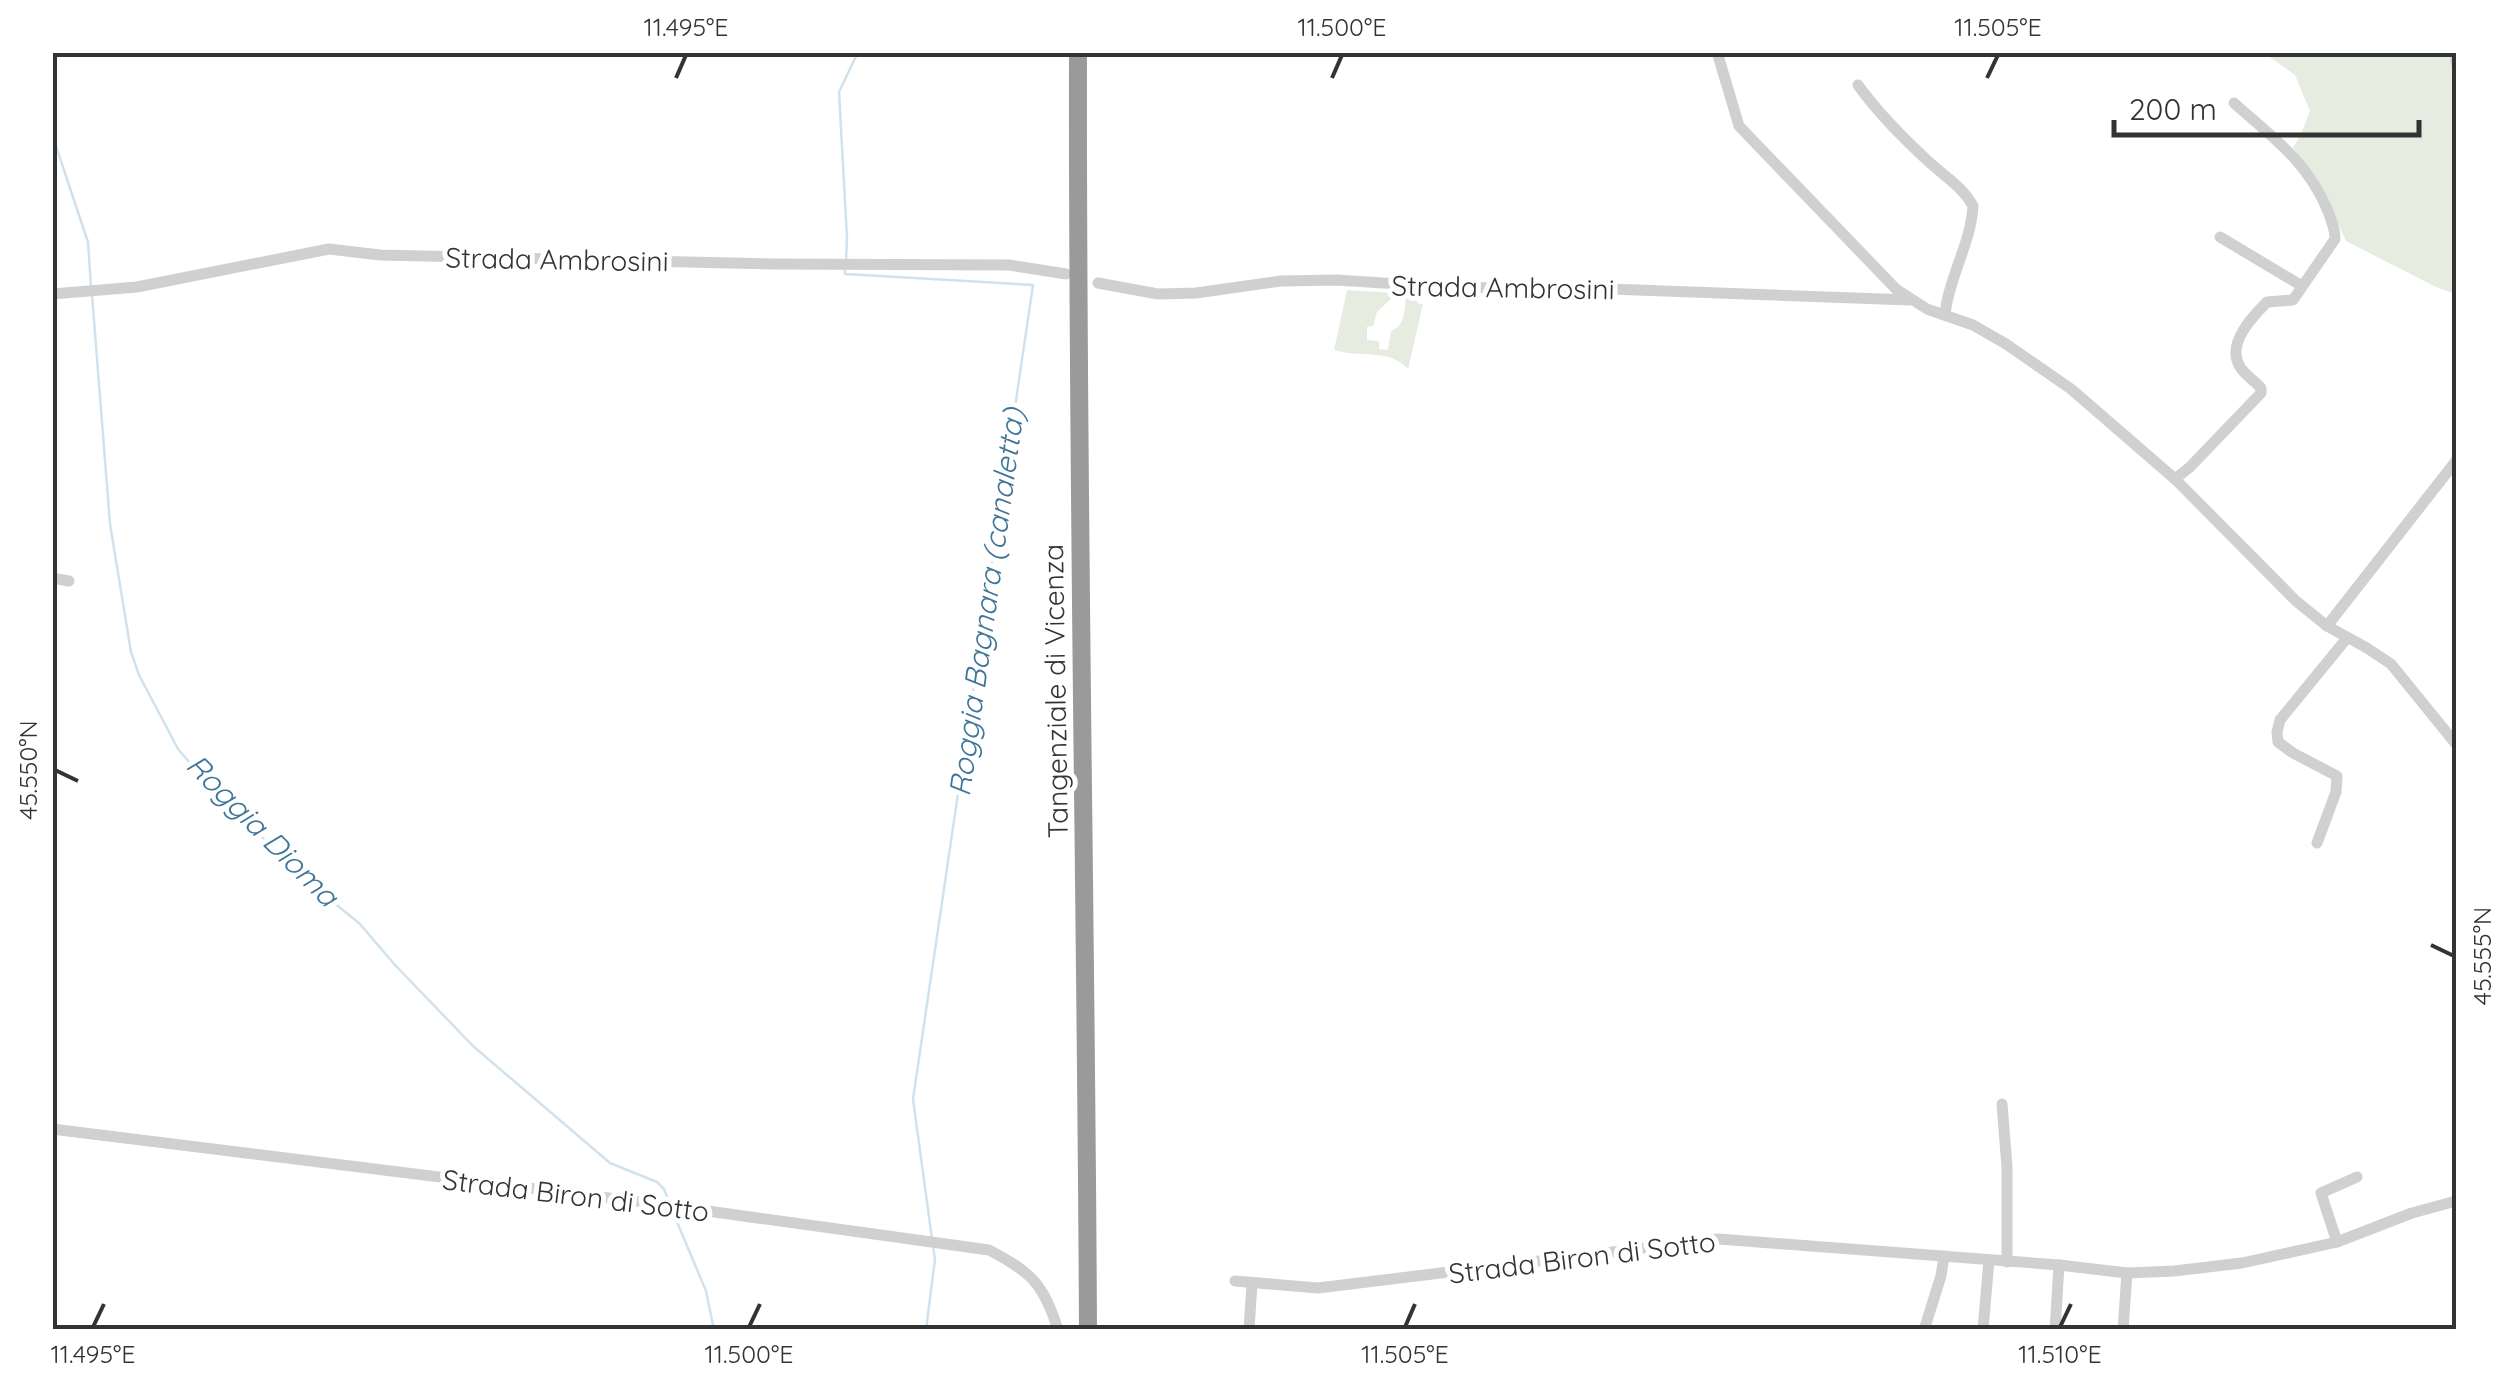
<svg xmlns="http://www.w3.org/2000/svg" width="2509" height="1382" viewBox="0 0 2509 1382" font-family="Quicksand,sans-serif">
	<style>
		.green { fill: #e6ecdf }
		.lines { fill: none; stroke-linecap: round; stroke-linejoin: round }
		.stream { stroke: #cfe2ee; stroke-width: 2.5 }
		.minor { stroke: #d0d0d0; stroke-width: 11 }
		.highway { stroke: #9a9a9a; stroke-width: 18 }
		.ticks { fill: none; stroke: #333; stroke-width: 4 }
		.labels { text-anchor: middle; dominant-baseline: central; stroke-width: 10; stroke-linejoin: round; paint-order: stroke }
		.street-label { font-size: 28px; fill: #333; stroke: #fff }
		.water-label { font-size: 30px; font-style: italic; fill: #3f7597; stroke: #fff }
		.neatline { fill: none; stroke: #333; stroke-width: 4 }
		.ticks-label { font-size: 25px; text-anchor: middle; fill: #333 }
	</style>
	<rect width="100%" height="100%" fill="#fff"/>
	<g class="green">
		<path d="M2264,53H2456V294L2436,287L2346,241L2322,187L2293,148L2301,134L2310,111L2295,75Z"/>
		<path d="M1347,290L1394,293V296L1377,312L1373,326L1367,327V340L1379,341V349L1388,350L1391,331C1406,326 1405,307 1406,293H1426L1425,297L1419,296L1417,303L1423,304L1408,369C1390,348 1360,358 1334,350Z"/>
	</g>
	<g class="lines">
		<g class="stream">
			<path d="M52,134L88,242L91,287"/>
			<path d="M846,262L847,238L839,92L858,52"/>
			<path d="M845,270V274L1033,285L913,1099L932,1239"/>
			<path d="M92,295L110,524L131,652L139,675L178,749L203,778L302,877L359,923L395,965L473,1046L610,1163L657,1182L664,1189L669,1202"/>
			<path d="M672,1210L706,1291L714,1330"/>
			<path d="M926,1330L935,1259L933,1247"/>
		</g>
		<g class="minor">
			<path d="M1717,52L1739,126L1896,289L1927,309L1973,325L2006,344L2071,389L2175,479L2296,601L2327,626L2367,648L2391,664L2456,744"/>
			<path d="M2455,52L2456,62"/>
			<path d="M1858,85C1878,113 1903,138 1928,161C1944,176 1962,186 1973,206C1971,243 1949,277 1945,314"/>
			<path d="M2220,237L2302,286"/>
			<path d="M1098,283L1158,294L1196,293L1281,281L1336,280L1462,288L1555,287L1910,300"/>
			<path d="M52,294L137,287L329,249L380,255L775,264L1009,265L1066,274"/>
			<path d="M2175,479L2190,467L2261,393V388C2255,381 2243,374 2239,365C2227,343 2253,316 2267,302L2293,300L2335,239C2335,228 2331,219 2327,209C2307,161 2272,137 2234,103"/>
			<path d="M52,578L69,581"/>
			<path d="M2327,626L2456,461"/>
			<path d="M2317,843L2336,792L2337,776L2293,753L2278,742L2277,732L2280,720L2347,638"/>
			<path d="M2002,1104L2007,1167V1262"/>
			<path d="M52,1129L657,1204L989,1250C1031,1272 1044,1284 1058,1330"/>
			<path d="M2337,1242L2321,1193L2357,1177"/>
			<path d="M1235,1281L1318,1288L1719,1239L2059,1265L2127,1273L2174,1271L2242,1263L2337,1242L2412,1213L2456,1201"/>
			<path d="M1249,1330L1252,1283"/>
			<path d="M1924,1330L1941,1276L1944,1256"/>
			<path d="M1983,1330L1989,1260"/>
			<path d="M2055,1330L2059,1265"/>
			<path d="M2123,1330L2127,1273"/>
		</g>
		<path class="highway" d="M1078,52C1077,478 1086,904 1088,1330"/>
	</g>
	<path class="ticks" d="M676,78L686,55M1332,78L1342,55M1987,78L1998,55M55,770L78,781M2431,945L2454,956M93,1327L104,1304M749,1327L760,1304M1405,1327L1415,1304M2060,1327L2071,1304"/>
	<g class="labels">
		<g class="street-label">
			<text transform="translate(557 259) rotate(1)">Strada Ambrosini</text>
			<text transform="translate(1503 287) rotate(1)">Strada Ambrosini</text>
			<text transform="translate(1055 691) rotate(-91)">Tangenziale di Vicenza</text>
			<text transform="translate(576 1195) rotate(7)">Strada Biron di Sotto</text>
			<text transform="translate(1582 1257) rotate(-7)">Strada Biron di Sotto</text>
		</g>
		<g class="water-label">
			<text transform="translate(986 602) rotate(-82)">Roggia Bagnara (canaletta)</text>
			<text transform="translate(263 830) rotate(45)">Roggia Dioma</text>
		</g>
	</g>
	<rect width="2509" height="1382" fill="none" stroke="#ffffff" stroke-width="110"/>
	<path d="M2114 120v15h305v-15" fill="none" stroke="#333333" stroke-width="5"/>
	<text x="2129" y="120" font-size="30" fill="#333333" stroke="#ffffff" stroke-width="8" paint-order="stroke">200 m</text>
	<rect x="55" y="55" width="2399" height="1272" class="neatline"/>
	<g class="ticks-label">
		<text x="686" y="36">11.495°E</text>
		<text x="1342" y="36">11.500°E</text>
		<text x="1998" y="36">11.505°E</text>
		<text transform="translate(28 770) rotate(-90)" y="9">45.550°N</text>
		<text transform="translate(2482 956) rotate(-90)" y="9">45.555°N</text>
		<text x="93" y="1363">11.495°E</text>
		<text x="749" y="1363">11.500°E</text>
		<text x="1405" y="1363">11.505°E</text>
		<text x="2060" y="1363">11.510°E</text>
	</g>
</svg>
